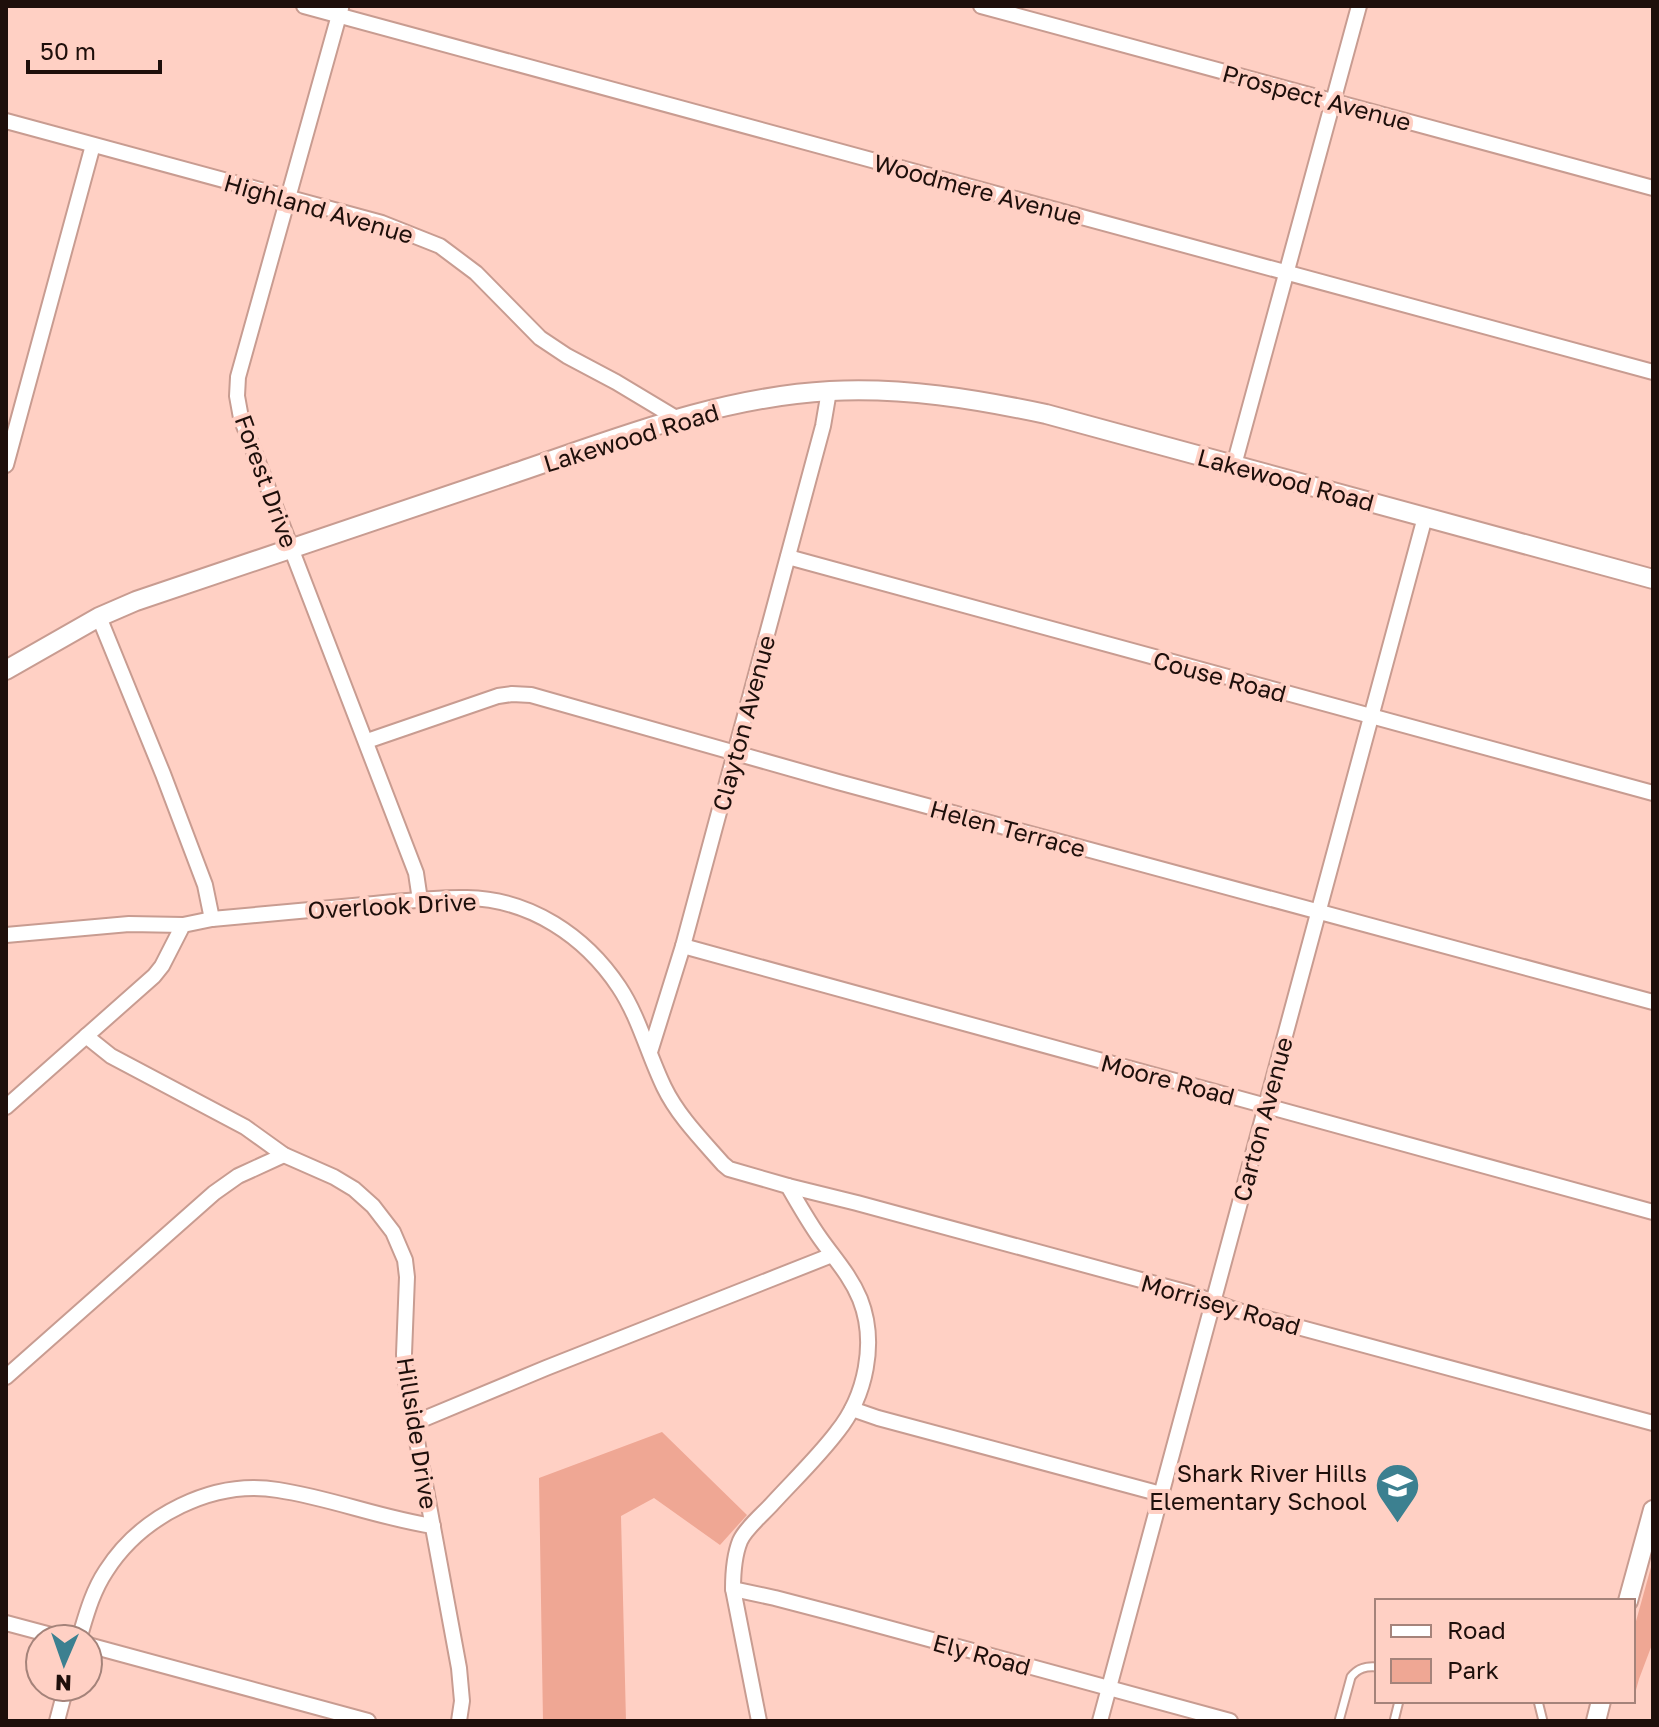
<svg xmlns="http://www.w3.org/2000/svg" width="1659" height="1727" viewBox="0 0 1659 1727" font-family="'Golos Text',sans-serif">
	<style>
		.green { fill: #efa794 }
		.lines { fill: none; stroke-linecap: round; stroke-linejoin: round }
		.service-casing { stroke: #c89c91; stroke-width: 11 }
		.minor-casing { stroke: #c89c91; stroke-width: 18 }
		.tertiary-casing { stroke: #c89c91; stroke-width: 22 }
		.service { stroke: #fff; stroke-width: 7 }
		.minor { stroke: #fff; stroke-width: 14 }
		.tertiary { stroke: #fff; stroke-width: 18 }
		.labels { text-anchor: middle; dominant-baseline: central; stroke-width: 8; stroke-linejoin: round; paint-order: stroke }
		.street-label { font-size: 24px; fill: #1e0f0b; stroke: #ffd0c4 }
		.poi-label { font-size: 24px; fill: #1e0f0b; stroke: #ffd0c4; text-anchor: end }
	</style>
	<rect width="100%" height="100%" fill="#ffd0c4"/>
	<g class="green">
		<path d="M662,1432L747,1515L720,1545L654,1498L621,1516L626,1721H543L539,1478Z"/>
		<path d="M1653,1560V1642L1639,1679L1633,1701V1632Z"/>
	</g>
	<g class="lines">
		<defs>
			<g id="service">
				<path d="M1538,1701L1543,1721"/>
				<path d="M1339,1721L1351,1677C1358,1668 1366,1666 1377,1667"/>
				<path d="M1394,1721L1399,1701"/>
			</g>
			<g id="minor">
				<path d="M304,6L1653,372"/>
				<path d="M981,6L1653,188"/>
				<path d="M341,8L238,377L237,396L241,418L416,873L420,900"/>
				<path d="M6,121L382,223L440,246L476,273L540,338L567,356L616,382L676,418"/>
				<path d="M6,465L93,145"/>
				<path d="M1234,465L1359,6"/>
				<path d="M788,557L1653,793"/>
				<path d="M99,617L163,774L205,885L212,919"/>
				<path d="M367,741L498,696L512,694L531,695L838,782L1653,1002"/>
				<path d="M6,935L129,924L183,925"/>
				<path d="M683,946L1653,1212"/>
				<path d="M86,1036L111,1056L245,1127L284,1155L334,1177L354,1189L373,1206L393,1232L405,1260L407,1277L404,1354L405,1376L459,1668L462,1701L459,1721"/>
				<path d="M650,1052L683,946L823,426L829,391"/>
				<path d="M6,1107L154,976L162,966L183,925L212,919C263,914 313,910 364,905C398,902 433,897 467,898C530,899 585,936 619,987C639,1017 648,1054 664,1087C678,1116 702,1140 723,1164L729,1169L788,1186C798,1203 808,1221 820,1238C834,1258 850,1275 860,1299C877,1342 866,1396 837,1432C818,1457 794,1480 772,1504C763,1514 745,1529 740,1541C734,1556 733,1573 733,1589L759,1721"/>
				<path d="M788,1186L857,1203L1189,1293L1235,1310L1653,1423"/>
				<path d="M6,1377L214,1193L238,1176L284,1155"/>
				<path d="M852,1409L878,1418L1161,1494"/>
				<path d="M414,1423L546,1368L832,1255"/>
				<path d="M733,1589L775,1598L844,1616L1230,1721"/>
				<path d="M6,1623L66,1639"/>
				<path d="M79,1639C86,1616 92,1592 106,1571C141,1516 213,1479 278,1490C331,1498 380,1518 433,1526"/>
				<path d="M88,1645L368,1721"/>
				<path d="M57,1721L66,1687"/>
				<path d="M1100,1721L1425,517"/>
			</g>
			<g id="tertiary">
				<path d="M6,670L99,617L136,601C260,559 384,517 509,475C613,440 718,397 830,391C903,387 975,399 1046,414L1653,579"/>
				<path d="M1628,1601L1653,1510"/>
				<path d="M1596,1721L1601,1701"/>
			</g>
		</defs>
		<use href="#service" class="service-casing"/>
		<use href="#minor" class="minor-casing"/>
		<use href="#tertiary" class="tertiary-casing"/>
		<use href="#service" class="service"/>
		<use href="#minor" class="minor"/>
		<use href="#tertiary" class="tertiary"/>
	</g>
	<defs>
		<symbol id="school-pin" viewBox="-11 -11 22 30"><path d="M0 17L-7.5 6A9.5 9.5 0 1 1 7.5 6Z" fill="#3c8090" stroke="#ffd0c4"/><path d="M0-5L7-2L0 1L-7-2ZM-4 1L0 2.5L4 1V4Q0 6-4 4Z" fill="#fff"/></symbol>
	</defs>
	<g fill-rule="evenodd">
		<use href="#school-pin" x="1372" y="1460" width="51" height="69"/>
	</g>
	<g class="labels">
		<g class="street-label">
			<text transform="translate(1317 97) rotate(15)">Prospect Avenue</text>
			<text transform="translate(978 189) rotate(15)">Woodmere Avenue</text>
			<text transform="translate(319 208) rotate(16)">Highland Avenue</text>
			<text transform="translate(631 437) rotate(-17)">Lakewood Road</text>
			<text transform="translate(1286 479) rotate(15)">Lakewood Road</text>
			<text transform="translate(267 481) rotate(70)">Forest Drive</text>
			<text transform="translate(1220 676) rotate(15)">Couse Road</text>
			<text transform="translate(743 723) rotate(-75)">Clayton Avenue</text>
			<text transform="translate(1008 828) rotate(15)">Helen Terrace</text>
			<text transform="translate(392 905) rotate(-3)">Overlook Drive</text>
			<text transform="translate(1168 1079) rotate(15)">Moore Road</text>
			<text transform="translate(1262 1119) rotate(-75)">Carton Avenue</text>
			<text transform="translate(1221 1304) rotate(16)">Morrisey Road</text>
			<text transform="translate(418 1433) rotate(81)">Hillside Drive</text>
			<text transform="translate(982 1654) rotate(15)">Ely Road</text>
		</g>
		<g class="poi-label">
			<text x="1367" y="1472">Shark River Hills<tspan x="1367" dy="28">Elementary School</tspan></text>
		</g>
	</g>
	<rect width="1659" height="1727" fill="none" stroke="#1e0f0b" stroke-width="16"/>
	<rect x="1375" y="1599" width="260" height="104" fill="#ffd0c4" stroke="#a5837a" stroke-width="2"/>
	<rect x="1391" y="1625" width="40" height="12" fill="#ffffff" stroke="#a5837a" stroke-width="2"/>
	<text x="1447" y="1639" font-size="24" fill="#1e0f0b">Road</text>
	<rect x="1391" y="1659" width="40" height="24" fill="#efa794" stroke="#a5837a" stroke-width="2"/>
	<text x="1447" y="1679" font-size="24" fill="#1e0f0b">Park</text>
	<g transform="translate(64 1663) rotate(182)"><circle r="38" fill="#ffd0c4" stroke="#a5837a" stroke-width="2"/>
	<path d="M0-6L14 30L0 20L-14 30Z" fill="#3c8090"/>
	<text y="-12" font-size="22" font-weight="bold" text-anchor="middle" fill="#1e0f0b">N</text>
	</g>
	<path d="M28 60v12h132v-12" fill="none" stroke="#1e0f0b" stroke-width="4"/>
	<text x="40" y="60" font-size="24" fill="#1e0f0b" stroke="#ffd0c4" stroke-width="6" paint-order="stroke">50 m</text>
</svg>
